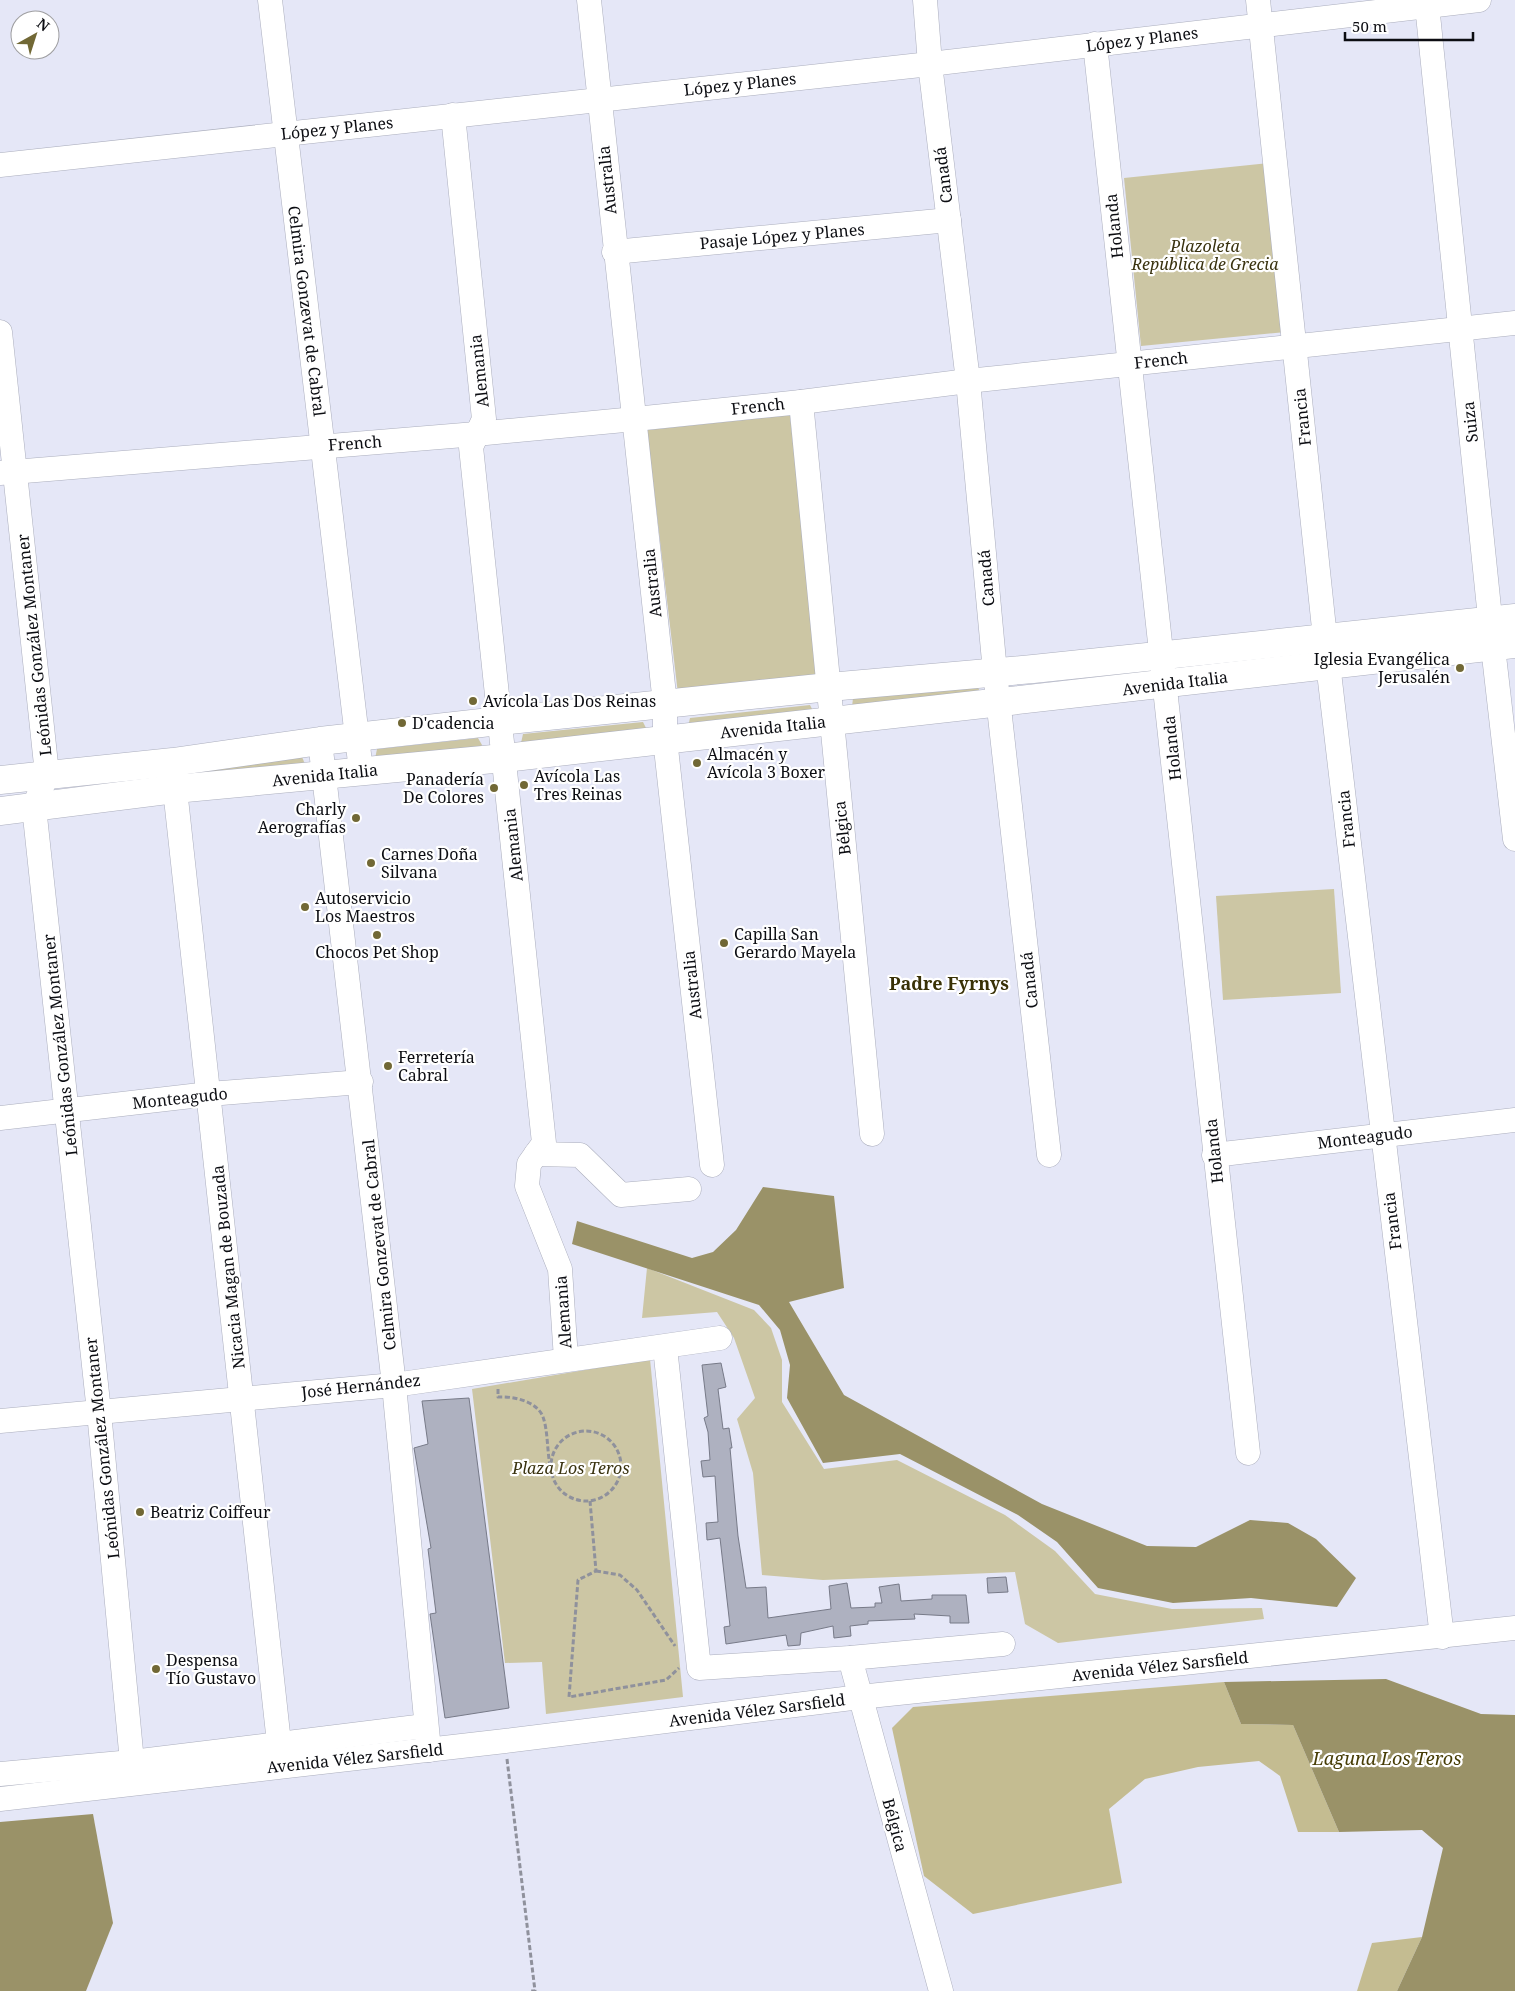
<svg xmlns="http://www.w3.org/2000/svg" width="1515" height="1991" viewBox="0 0 1515 1991" font-family="'Noto Serif',serif">
	<style>
		.green { fill: #ccc6a4 }
		.forest { fill: #c4bc91 }
		.water { fill: #9a9268 }
		.building { fill: #aeb1c0; stroke: #777a88 }
		.lines { fill: none; stroke-linecap: round; stroke-linejoin: round }
		.minor-casing { stroke: #abaebd; stroke-width: 25 }
		.major-casing { stroke: #abaebd; stroke-width: 29 }
		.path { stroke: #8f919c; stroke-width: 3; stroke-dasharray: 5 2.5; stroke-linecap: butt }
		.minor { stroke: #fff; stroke-width: 24 }
		.major { stroke: #fff; stroke-width: 28 }
		.poi-dot { fill: #716835; stroke: #fff; stroke-width: 2 }
		.labels { text-anchor: middle; dominant-baseline: central; stroke-width: 4.5; stroke-linejoin: round; paint-order: stroke }
		.street-label { font-size: 16px; fill: #0c0d12; stroke: #fff }
		.park-label { font-size: 16px; font-style: italic; fill: #39320f; stroke: #fff }
		.poi-label { font-size: 16px; fill: #0c0d12; stroke: #fff; text-anchor: start }
		.neighbourhood-label { font-size: 18px; font-weight: bold; fill: #393106; stroke: #fff }
		.water-label { font-size: 18px; font-style: italic; fill: #473d06; stroke: #fff }
	</style>
	<rect width="100%" height="100%" fill="#e5e7f7"/>
	<g class="green">
		<path d="M1269,163L1286,332L1141,346L1124,178Z"/>
		<path d="M790,415L818,680L678,694L647,430Z"/>
		<path d="M977,685L980,692L852,707L853,698Z"/>
		<path d="M810,705L813,711L688,727L690,718Z"/>
		<path d="M643,722L646,728L521,743L523,734Z"/>
		<path d="M478,738L482,745L480,748L375,759L377,749Z"/>
		<path d="M302,757L305,764L190,778L189,771Z"/>
		<path d="M1334,889L1341,993L1223,1000L1216,896Z"/>
		<path d="M647,1268L754,1310L771,1328L782,1360V1402L824,1469L897,1460L1005,1515L1055,1551L1095,1594L1172,1609L1262,1608L1264,1619L1058,1643L1025,1624L1015,1572L823,1580L762,1575L753,1473L737,1419L755,1398L734,1338L717,1312L642,1318Z"/>
		<path d="M650,1359L683,1697L546,1714L542,1662L505,1663L472,1389Z"/>
	</g>
	<g class="forest">
		<path d="M1224,1682L1241,1724L1293,1725L1339,1832H1298L1280,1776L1259,1761L1198,1767L1145,1779L1109,1809L1122,1883L973,1914L924,1876L892,1728L913,1707Z"/>
		<path d="M1422,1937L1397,1991H1357L1372,1943Z"/>
	</g>
	<g class="water">
		<path d="M763,1187L834,1196L844,1288L789,1302L844,1395L1042,1504L1147,1546L1196,1547L1250,1520L1288,1523L1316,1539L1356,1578L1337,1607L1251,1598L1173,1603L1098,1588L1057,1542L1018,1515L900,1454L823,1463L787,1398L790,1365L780,1330L759,1305L572,1244L577,1221L692,1258L713,1252L736,1230Z"/>
		<path d="M1386,1679L1481,1714L1515,1715V1991H1397L1422,1937L1443,1848L1422,1830L1339,1832L1293,1725L1241,1724L1224,1682Z"/>
		<path d="M93,1814L113,1923L86,1991H0V1822Z"/>
	</g>
	<g class="building">
		<path d="M721,1363L726,1387L718,1389L723,1429L729,1428L732,1448H730L738,1536L746,1588L766,1587L768,1618L831,1609L829,1586L847,1583L851,1608L875,1607V1603H882L879,1587L899,1584L901,1601L932,1599V1595H966L969,1623H950V1616L914,1614L915,1619L868,1621V1624L850,1626L851,1636L834,1638L833,1626L801,1633L800,1645L788,1646L786,1635L726,1644L724,1627L730,1626L720,1538L707,1540L706,1523L718,1522L715,1476L703,1477L701,1461L710,1460L708,1432L704,1418L708,1416L702,1365Z"/>
		<path d="M469,1398L509,1708L445,1718L430,1614L436,1613L428,1549L431,1548L414,1448L428,1444L422,1401Z"/>
		<path d="M1006,1577L1008,1592L988,1593L987,1578Z"/>
	</g>
	<g class="lines">
		<defs>
			<g id="minor">
				<path d="M270,0L361,771"/>
				<path d="M589,0L665,704V739L712,1165"/>
				<path d="M925,0L930,64L968,381L995,672L1049,1155"/>
				<path d="M1258,0L1325,638L1442,1637"/>
				<path d="M1427,5L1493,647L1515,839"/>
				<path d="M1095,44L1248,1453"/>
				<path d="M453,115L484,419L471,447L544,1143L529,1164L527,1186L560,1269L566,1359"/>
				<path d="M0,165L930,64L1479,0"/>
				<path d="M614,252L949,220"/>
				<path d="M0,332L47,774L34,807L99,1412L132,1762"/>
				<path d="M801,402L872,1134"/>
				<path d="M0,473L476,434L635,419L801,402L968,381L1515,323"/>
				<path d="M320,741L394,1385L429,1750"/>
				<path d="M173,771L279,1743L266,1755L264,1768"/>
				<path d="M0,1118L209,1094L361,1082"/>
				<path d="M536,1154L580,1155L621,1195L689,1189"/>
				<path d="M1214,1155L1515,1120"/>
				<path d="M665,1347L699,1668L850,1658L1003,1644"/>
				<path d="M0,1421L394,1385L720,1338"/>
				<path d="M850,1658L941,1991"/>
				<path d="M0,1774L132,1762L425,1726"/>
				<path d="M0,1799L505,1741L860,1697L1515,1628"/>
			</g>
			<g id="major">
				<path d="M0,780L173,762L320,741L499,721L829,687L1033,669L1515,618"/>
				<path d="M0,811L175,789L504,758L1515,644"/>
			</g>
		</defs>
		<use href="#minor" class="minor-casing"/>
		<use href="#major" class="major-casing"/>
		<g class="path">
			<path d="M498,1389V1397C513,1396 537,1401 543,1417C548,1431 547,1450 550,1465"/>
			<circle cx="586" cy="1466" r="35"/>
			<path d="M590,1501L596,1571L578,1580L569,1697L666,1680L679,1668"/>
			<path d="M596,1571L620,1575L637,1590L675,1646"/>
			<path d="M507,1759L535,1991H531"/>
		</g>
		<use href="#minor" class="minor"/>
		<use href="#major" class="major"/>
	</g>
	<g class="poi-dot">
		<circle cx="1460" cy="668" r="5"/>
		<circle cx="473" cy="701" r="5"/>
		<circle cx="402" cy="723" r="5"/>
		<circle cx="697" cy="763" r="5"/>
		<circle cx="524" cy="785" r="5"/>
		<circle cx="494" cy="788" r="5"/>
		<circle cx="356" cy="818" r="5"/>
		<circle cx="371" cy="863" r="5"/>
		<circle cx="305" cy="907" r="5"/>
		<circle cx="377" cy="935" r="5"/>
		<circle cx="724" cy="943" r="5"/>
		<circle cx="388" cy="1066" r="5"/>
		<circle cx="140" cy="1512" r="5"/>
		<circle cx="156" cy="1669" r="5"/>
	</g>
	<g class="labels">
		<g class="street-label">
			<text transform="translate(1142 39) rotate(-7)">López y Planes</text>
			<text transform="translate(740 84) rotate(-6)">López y Planes</text>
			<text transform="translate(337 128) rotate(-6)">López y Planes</text>
			<text transform="translate(943 175) rotate(-97)">Canadá</text>
			<text transform="translate(607 180) rotate(-96)">Australia</text>
			<text transform="translate(1114 226) rotate(-96)">Holanda</text>
			<text transform="translate(782 236) rotate(-5)">Pasaje López y Planes</text>
			<text transform="translate(307 311) rotate(83)">Celmira Gonzevat de Cabral</text>
			<text transform="translate(1161 360) rotate(-6)">French</text>
			<text transform="translate(479 371) rotate(-96)">Alemania</text>
			<text transform="translate(758 406) rotate(-6)">French</text>
			<text transform="translate(1302 417) rotate(-96)">Francia</text>
			<text transform="translate(1470 422) rotate(-96)">Suiza</text>
			<text transform="translate(355 443) rotate(-4)">French</text>
			<text transform="translate(986 578) rotate(-95)">Canadá</text>
			<text transform="translate(652 583) rotate(-96)">Australia</text>
			<text transform="translate(34 645) rotate(-96)">Leónidas González Montaner</text>
			<text transform="translate(1175 683) rotate(-7)">Avenida Italia</text>
			<text transform="translate(773 727) rotate(-6)">Avenida Italia</text>
			<text transform="translate(1172 748) rotate(-96)">Holanda</text>
			<text transform="translate(325 775) rotate(-6)">Avenida Italia</text>
			<text transform="translate(1346 819) rotate(-96)">Francia</text>
			<text transform="translate(842 828) rotate(-96)">Bélgica</text>
			<text transform="translate(513 845) rotate(-96)">Alemania</text>
			<text transform="translate(1029 980) rotate(-96)">Canadá</text>
			<text transform="translate(692 985) rotate(-96)">Australia</text>
			<text transform="translate(60 1045) rotate(-96)">Leónidas González Montaner</text>
			<text transform="translate(180 1098) rotate(-6)">Monteagudo</text>
			<text transform="translate(1365 1137) rotate(-7)">Monteagudo</text>
			<text transform="translate(1214 1151) rotate(-96)">Holanda</text>
			<text transform="translate(1392 1221) rotate(-97)">Francia</text>
			<text transform="translate(379 1245) rotate(-96)">Celmira Gonzevat de Cabral</text>
			<text transform="translate(228 1267) rotate(-96)">Nicacia Magan de Bouzada</text>
			<text transform="translate(563 1312) rotate(-94)">Alemania</text>
			<text transform="translate(361 1386) rotate(-6)">José Hernández</text>
			<text transform="translate(102 1448) rotate(-96)">Leónidas González Montaner</text>
			<text transform="translate(1160 1666) rotate(-6)">Avenida Vélez Sarsfield</text>
			<text transform="translate(757 1710) rotate(-7)">Avenida Vélez Sarsfield</text>
			<text transform="translate(355 1758) rotate(-6)">Avenida Vélez Sarsfield</text>
			<text transform="translate(895 1825) rotate(75)">Bélgica</text>
		</g>
		<g class="park-label">
			<text x="1205" y="246">Plazoleta<tspan x="1205" dy="18">República de Grecia</tspan></text>
			<text x="571" y="1468">Plaza Los Teros</text>
		</g>
		<g class="poi-label">
			<text x="1450" y="659" text-anchor="end">Iglesia Evangélica<tspan x="1450" dy="18">Jerusalén</tspan></text>
			<text x="483" y="701">Avícola Las Dos Reinas</text>
			<text x="412" y="723">D'cadencia</text>
			<text x="707" y="754">Almacén y<tspan x="707" dy="18">Avícola 3 Boxer</tspan></text>
			<text x="534" y="776">Avícola Las<tspan x="534" dy="18">Tres Reinas</tspan></text>
			<text x="484" y="779" text-anchor="end">Panadería<tspan x="484" dy="18">De Colores</tspan></text>
			<text x="346" y="809" text-anchor="end">Charly<tspan x="346" dy="18">Aerografías</tspan></text>
			<text x="381" y="854">Carnes Doña<tspan x="381" dy="18">Silvana</tspan></text>
			<text x="315" y="898">Autoservicio<tspan x="315" dy="18">Los Maestros</tspan></text>
			<text x="734" y="934">Capilla San<tspan x="734" dy="18">Gerardo Mayela</tspan></text>
			<text x="377" y="952" text-anchor="middle">Chocos Pet Shop</text>
			<text x="398" y="1057">Ferretería<tspan x="398" dy="18">Cabral</tspan></text>
			<text x="150" y="1512">Beatriz Coiffeur</text>
			<text x="166" y="1660">Despensa<tspan x="166" dy="18">Tío Gustavo</tspan></text>
		</g>
		<g class="neighbourhood-label">
			<text x="949" y="983">Padre Fyrnys</text>
		</g>
		<g class="water-label">
			<text x="1387" y="1758">Laguna Los Teros</text>
		</g>
	</g>
	<g transform="translate(35 35) rotate(39)"><circle r="24" fill="#ffffff" stroke="#9e9ea0"/>
	<path d="M0-4L9 19L0 12L-9 19Z" fill="#716835"/>
	<text y="-8" font-size="14" font-weight="bold" text-anchor="middle" fill="#0c0d12">N</text>
	</g>
	<path d="M1345 32v8h128v-8" fill="none" stroke="#0c0d12" stroke-width="2.5"/>
	<text x="1352" y="32" font-size="15" fill="#0c0d12" stroke="#ffffff" stroke-width="4" paint-order="stroke">50 m</text>
</svg>
